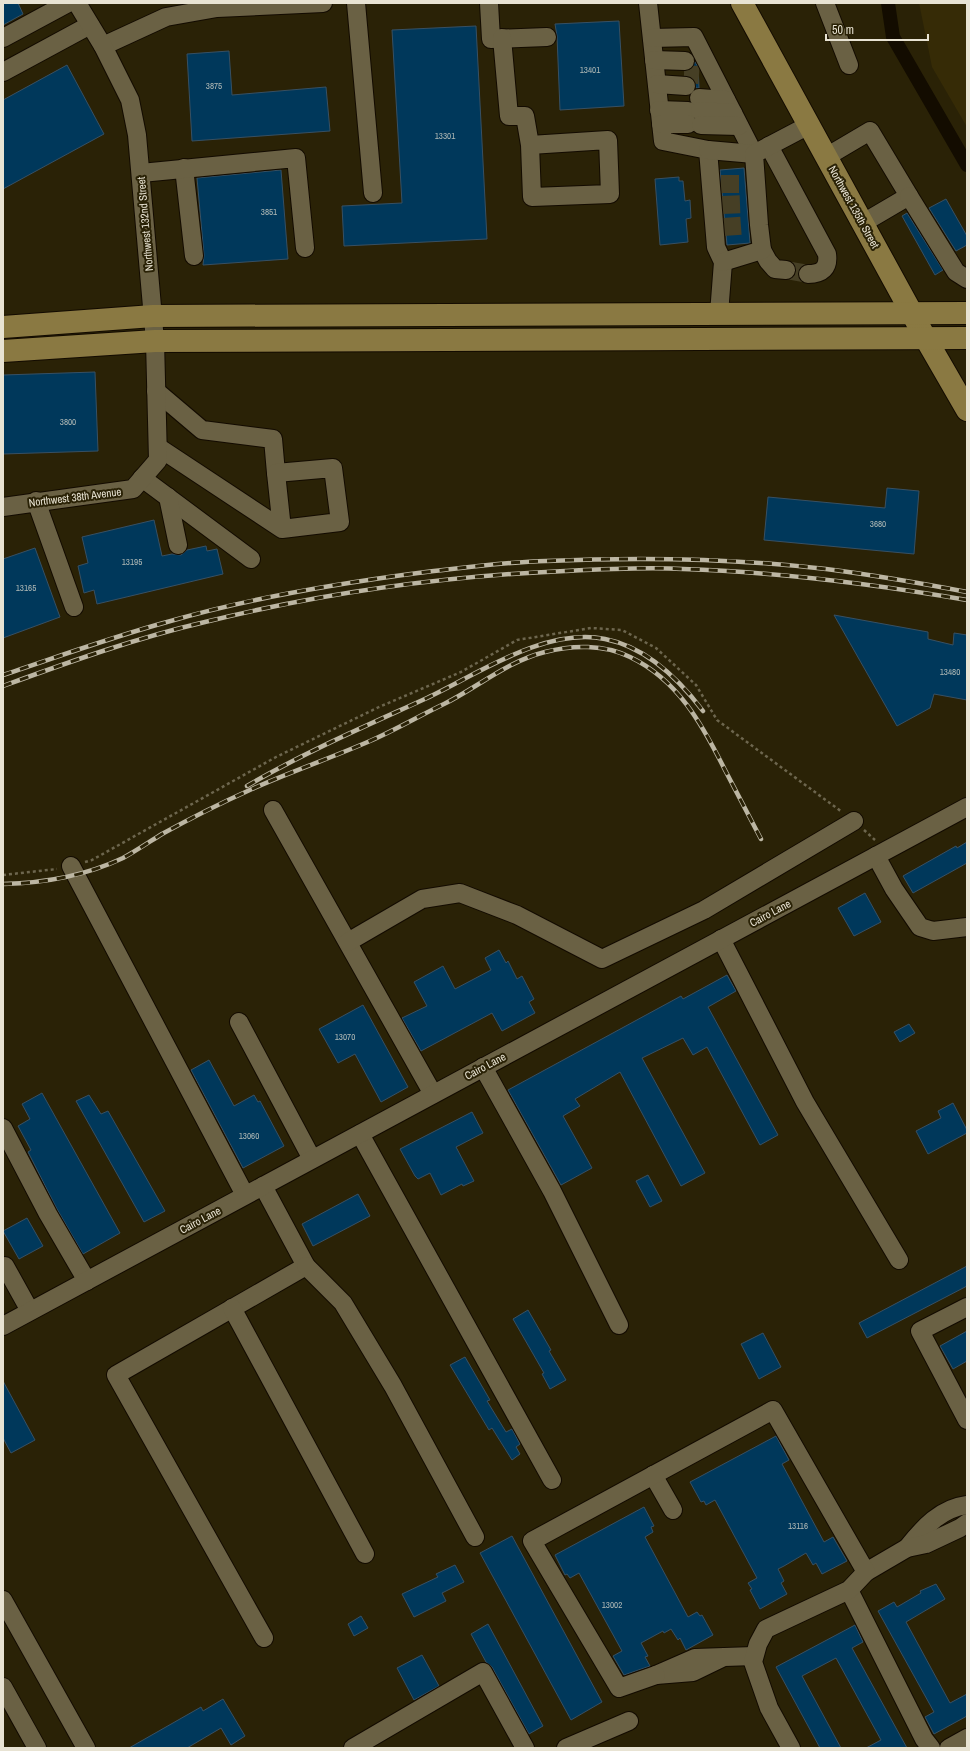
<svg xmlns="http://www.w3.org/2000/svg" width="970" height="1751" viewBox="0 0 970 1751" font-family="'Archivo Narrow',sans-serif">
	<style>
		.built { fill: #362b06 }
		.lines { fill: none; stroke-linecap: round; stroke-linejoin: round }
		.canal { stroke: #130c00; stroke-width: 14 }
		.building { fill: #00385b; stroke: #375063 }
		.minor-tunnel { stroke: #463f25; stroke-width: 18; stroke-dasharray: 18 9; stroke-linecap: butt }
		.minor-casing { stroke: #130b00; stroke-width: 20 }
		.major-casing { stroke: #130b00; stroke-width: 24 }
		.path { stroke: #6d664e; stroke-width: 2.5; stroke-dasharray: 3 3; stroke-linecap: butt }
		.minor { stroke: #6a6144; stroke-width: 18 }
		.major { stroke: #8a7942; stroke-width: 22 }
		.rail-casing { stroke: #bcb6a3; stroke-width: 4.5 }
		.rail { stroke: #2a2206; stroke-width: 3; stroke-dasharray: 9; stroke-linecap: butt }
		.labels { text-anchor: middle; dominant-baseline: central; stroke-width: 4; stroke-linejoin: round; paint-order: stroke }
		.number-label { font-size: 9px; fill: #aeb8b5 }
		.street-label { font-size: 11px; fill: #e8e3d3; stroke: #2a2206 }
	</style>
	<rect width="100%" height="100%" fill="#2a2206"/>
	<path class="built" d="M919,3H967V127L932,67Z"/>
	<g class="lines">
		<path class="canal" d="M888,3L893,37L967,165"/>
	</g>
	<g class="building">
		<path d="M3,3H18L23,14L3,25Z"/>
		<path d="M619,21L624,106L560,110L557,36L555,24Z"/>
		<path d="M476,26L487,239L344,246L342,206L402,203L392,30Z"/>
		<path d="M229,51L232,95L326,87L330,131L192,141L187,54Z"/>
		<path d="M695,62L698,67L699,88H696L695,81L692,77L686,75L685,71L690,70Z"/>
		<path d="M67,65L104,134L3,189V100Z"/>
		<path d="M744,168L750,243L727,245L720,170Z"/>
		<path d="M281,170L288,259L203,265L204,255L197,178Z"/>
		<path d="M679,177V181H683L685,201L690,200L691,218L686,219L688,242L660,245L655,179Z"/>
		<path d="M946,199L967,236V245L956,251L929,208Z"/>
		<path d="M907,213L943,270L935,275L902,216Z"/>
		<path d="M95,372L98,451L3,454V375Z"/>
		<path d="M887,488L919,491L914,554L764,540L768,497L885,508Z"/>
		<path d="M154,520L162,556L172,554L181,555L187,550L206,546L207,551L217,549L223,574L97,604L94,590L84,593L78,566L88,563L82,537Z"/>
		<path d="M35,548L60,617L3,638V559Z"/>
		<path d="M834,615L928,632V639L953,645L954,633L967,635V700L934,694L930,708L897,726Z"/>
		<path d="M967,842V863L913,893L903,876L956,846L957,848Z"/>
		<path d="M865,893L881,922L854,936L838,908Z"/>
		<path d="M499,950L506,963L508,961L517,979L522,976L534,999L529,1002L535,1013L502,1031L492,1013L421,1051L402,1018L427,1006L414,982L443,966L455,989L491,970L485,958Z"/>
		<path d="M727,975L736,991L708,1007L778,1135L760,1145L707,1047L693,1055L683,1038L642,1058L705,1173L681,1186L620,1072L575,1099L580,1106L563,1116L592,1168L561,1185L508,1090L681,996L683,999Z"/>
		<path d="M363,1005L408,1087L381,1102L355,1054L338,1063L319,1029Z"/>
		<path d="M909,1024L915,1033L900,1042L894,1032Z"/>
		<path d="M209,1060L234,1106L254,1095L258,1102L260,1101L284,1146L243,1168L191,1070Z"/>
		<path d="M42,1093L120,1233L83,1254L57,1209L28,1152L31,1150L18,1126L30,1119L22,1104Z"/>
		<path d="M89,1095L101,1114L108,1111L165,1211L144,1222L76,1101Z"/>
		<path d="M953,1103L967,1130V1133L928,1154L916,1131L941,1118L938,1111Z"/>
		<path d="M472,1112L483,1133L456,1147L474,1181L463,1186L462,1184L441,1195L430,1173L418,1179L415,1176L400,1149Z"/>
		<path d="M648,1175L662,1201L650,1207L636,1181Z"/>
		<path d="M358,1194L370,1216L313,1246L302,1224Z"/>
		<path d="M27,1218L43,1246L19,1259L3,1231Z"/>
		<path d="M967,1266V1286L867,1338L859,1323Z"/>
		<path d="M528,1310L551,1350L549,1351L566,1380L550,1389L542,1374L544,1373L513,1319Z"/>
		<path d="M967,1331V1361L953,1369L940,1346Z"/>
		<path d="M763,1333L781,1367L759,1379L741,1344Z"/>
		<path d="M465,1357L490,1400L487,1401L506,1432L512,1429L520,1444L516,1447L520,1454L512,1460L492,1428L489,1430L450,1365Z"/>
		<path d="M3,1381L35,1440L11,1453L3,1438Z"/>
		<path d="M776,1436L789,1460L782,1464L824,1542L833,1537L847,1561L822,1574L816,1563L813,1565L806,1553L784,1566L778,1569L784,1581L781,1583L787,1594L760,1609L750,1590L752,1589L748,1583L757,1578L715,1500L706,1505L704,1501L701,1502L690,1482Z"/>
		<path d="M644,1507L654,1526L651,1527L653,1532L645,1537L688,1617L697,1612L700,1616L702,1615L713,1635L686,1650L680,1638L678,1640L671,1629L664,1633L663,1631L641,1643L648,1656L645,1657L650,1666L624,1675L613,1656L622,1651L579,1573L570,1578L567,1574L565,1575L555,1555Z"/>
		<path d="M512,1536L602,1702L571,1720L480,1553Z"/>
		<path d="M455,1565L464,1582L442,1593L446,1601L414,1617L402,1594L438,1577L436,1574Z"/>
		<path d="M936,1584L945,1599L906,1622L950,1703L967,1694V1716L934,1734L925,1717L934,1712L878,1611L894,1602L897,1607L921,1593L920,1591Z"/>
		<path d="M361,1616L368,1628L354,1636L348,1624Z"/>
		<path d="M488,1624L543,1726L529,1734L492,1667L486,1662L471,1634Z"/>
		<path d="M855,1625L863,1642L852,1648L907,1748H866L881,1740L836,1658L802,1676L841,1748H820L776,1667Z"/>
		<path d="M422,1655L439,1686L414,1700L397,1668Z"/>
		<path d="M223,1699L245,1736L231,1745L221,1728L187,1748H129L201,1707L203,1711Z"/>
	</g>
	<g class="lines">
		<g class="minor-tunnel">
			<path d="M684,74L699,75"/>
			<path d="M721,184H747"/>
			<path d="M722,205L747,204"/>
			<path d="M723,227L750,225"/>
			<path d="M786,270L808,274"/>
		</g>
		<defs>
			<g id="minor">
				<path d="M356,3L373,193"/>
				<path d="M489,3L491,39L547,37"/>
				<path d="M648,3L663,141L708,150L716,247L723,262L719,314"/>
				<path d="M825,3L849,65"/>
				<path d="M3,38L68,3"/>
				<path d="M502,38L509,116H525L530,145L532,197L610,194L608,140L530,145"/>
				<path d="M652,38L694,37L754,154"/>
				<path d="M103,46L166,17L217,8L323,3"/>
				<path d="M654,60L685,61"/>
				<path d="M3,72L90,25"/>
				<path d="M657,84L686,86"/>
				<path d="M699,98L726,100"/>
				<path d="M659,110L688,111"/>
				<path d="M700,111L733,113"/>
				<path d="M661,124H688"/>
				<path d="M701,125L739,126"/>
				<path d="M769,146L827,254C829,268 822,274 808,274"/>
				<path d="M708,150L754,154"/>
				<path d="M826,157L870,131L909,196L863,223"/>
				<path d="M184,168L194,256"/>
				<path d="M141,173L296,158L305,248"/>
				<path d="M909,196L956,272L967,279"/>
				<path d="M762,250L768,261L775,269L786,270"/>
				<path d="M723,262L762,250L759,225L754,154L809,125"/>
				<path d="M156,391L202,430L273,439L276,473"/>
				<path d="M158,447L282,529L340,522L333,468L276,473L282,529"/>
				<path d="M142,478L251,559"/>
				<path d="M168,497L178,545"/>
				<path d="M36,501L74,607"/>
				<path d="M3,507L133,489L158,460L155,341L137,135L130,100L103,46L77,3"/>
				<path d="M273,810L433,1094"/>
				<path d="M876,856L894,889L920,927L933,931L967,927"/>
				<path d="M71,866L245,1195"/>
				<path d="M721,939L805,1102L899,1260"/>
				<path d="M348,942L422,899L460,893L517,915L602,959L704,910L854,821"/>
				<path d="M239,1022L312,1159"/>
				<path d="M483,1067L552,1191L619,1325"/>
				<path d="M3,1128L48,1214L87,1281"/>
				<path d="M360,1134L552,1480"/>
				<path d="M263,1186L306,1266L116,1375L264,1638"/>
				<path d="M306,1266L343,1303L393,1386L475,1537"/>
				<path d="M3,1268L5,1266L30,1311"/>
				<path d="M967,1307L920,1331L967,1420"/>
				<path d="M232,1308L365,1554"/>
				<path d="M3,1326L967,807"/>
				<path d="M653,1475L673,1510"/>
				<path d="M907,1548C923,1528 941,1508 967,1505"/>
				<path d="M866,1572L907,1548L926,1544L960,1528L967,1523"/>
				<path d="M849,1590L924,1739L931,1748"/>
				<path d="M3,1600L86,1748"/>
				<path d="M724,1657L693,1672L656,1675L695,1658L754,1656"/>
				<path d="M656,1675L619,1688L532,1541L773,1410L866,1572L849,1590L766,1629L758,1644L753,1662L769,1708L791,1748"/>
				<path d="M3,1687L37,1748"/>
				<path d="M353,1748L483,1672L525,1748"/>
				<path d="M566,1748L629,1721"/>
				<path d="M949,1748L967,1738"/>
			</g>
			<g id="major">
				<path d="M742,3L926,339L967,410"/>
				<path d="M3,327L153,316L967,313"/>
				<path d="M3,351L155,341L967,338"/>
			</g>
		</defs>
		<use href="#minor" class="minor-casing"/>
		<use href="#major" class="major-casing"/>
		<g class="path">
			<path d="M864,830L875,840"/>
			<path d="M85,862L92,860L276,757L379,707L461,672L517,640L591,628L622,630L656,648L696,685L717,720L842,812"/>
			<path d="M3,875L57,869"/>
		</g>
		<use href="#minor" class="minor"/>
		<use href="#major" class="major"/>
		<defs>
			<g id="rail">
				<path d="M3,675C57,657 112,637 167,622C249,598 334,584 418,573C461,568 503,562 546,561C639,557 733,558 826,569C873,575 920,583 967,592"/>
				<path d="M3,686C69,662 136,638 205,622C323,593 444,576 565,571C605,569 644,567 683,569C779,572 873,584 967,600"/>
				<path d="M247,786C305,752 366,726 427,698C478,674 545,627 605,639C646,647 678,678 703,711"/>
				<path d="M3,884C44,883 85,876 123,858C136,851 149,842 162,834C191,818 221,803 252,789C290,772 331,758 370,741C395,730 419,716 444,704C478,687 508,661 545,652C572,645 604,644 630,657C678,680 702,724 725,770C737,793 749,816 761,839"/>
			</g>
		</defs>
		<use href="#rail" class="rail-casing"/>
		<use href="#rail" class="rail"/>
	</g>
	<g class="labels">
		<g class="number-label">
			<text x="590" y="70">13401</text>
			<text x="214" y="86">3875</text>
			<text x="445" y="136">13301</text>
			<text x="269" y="212">3851</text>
			<text x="68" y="422">3800</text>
			<text x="878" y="524">3680</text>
			<text x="132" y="562">13195</text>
			<text x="26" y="588">13165</text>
			<text x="950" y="672">13480</text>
			<text x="345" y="1037">13070</text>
			<text x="249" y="1136">13060</text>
			<text x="798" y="1526">13116</text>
			<text x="612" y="1605">13002</text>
		</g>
		<g class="street-label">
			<text transform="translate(854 207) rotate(61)">Northwest 135th Street</text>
			<text transform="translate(145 224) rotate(-95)">Northwest 132nd Street</text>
			<text transform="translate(75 497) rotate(-7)">Northwest 38th Avenue</text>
			<text transform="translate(770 913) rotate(-28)">Cairo Lane</text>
			<text transform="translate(485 1066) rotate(-28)">Cairo Lane</text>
			<text transform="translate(200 1220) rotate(-28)">Cairo Lane</text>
		</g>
	</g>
	<rect width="970" height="1751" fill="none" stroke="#e8e3d3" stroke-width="8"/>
	<path d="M826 34v6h102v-6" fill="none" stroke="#e8e3d3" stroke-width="2"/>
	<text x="832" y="34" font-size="12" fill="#e8e3d3" stroke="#2a2206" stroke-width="3" paint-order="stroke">50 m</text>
</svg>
